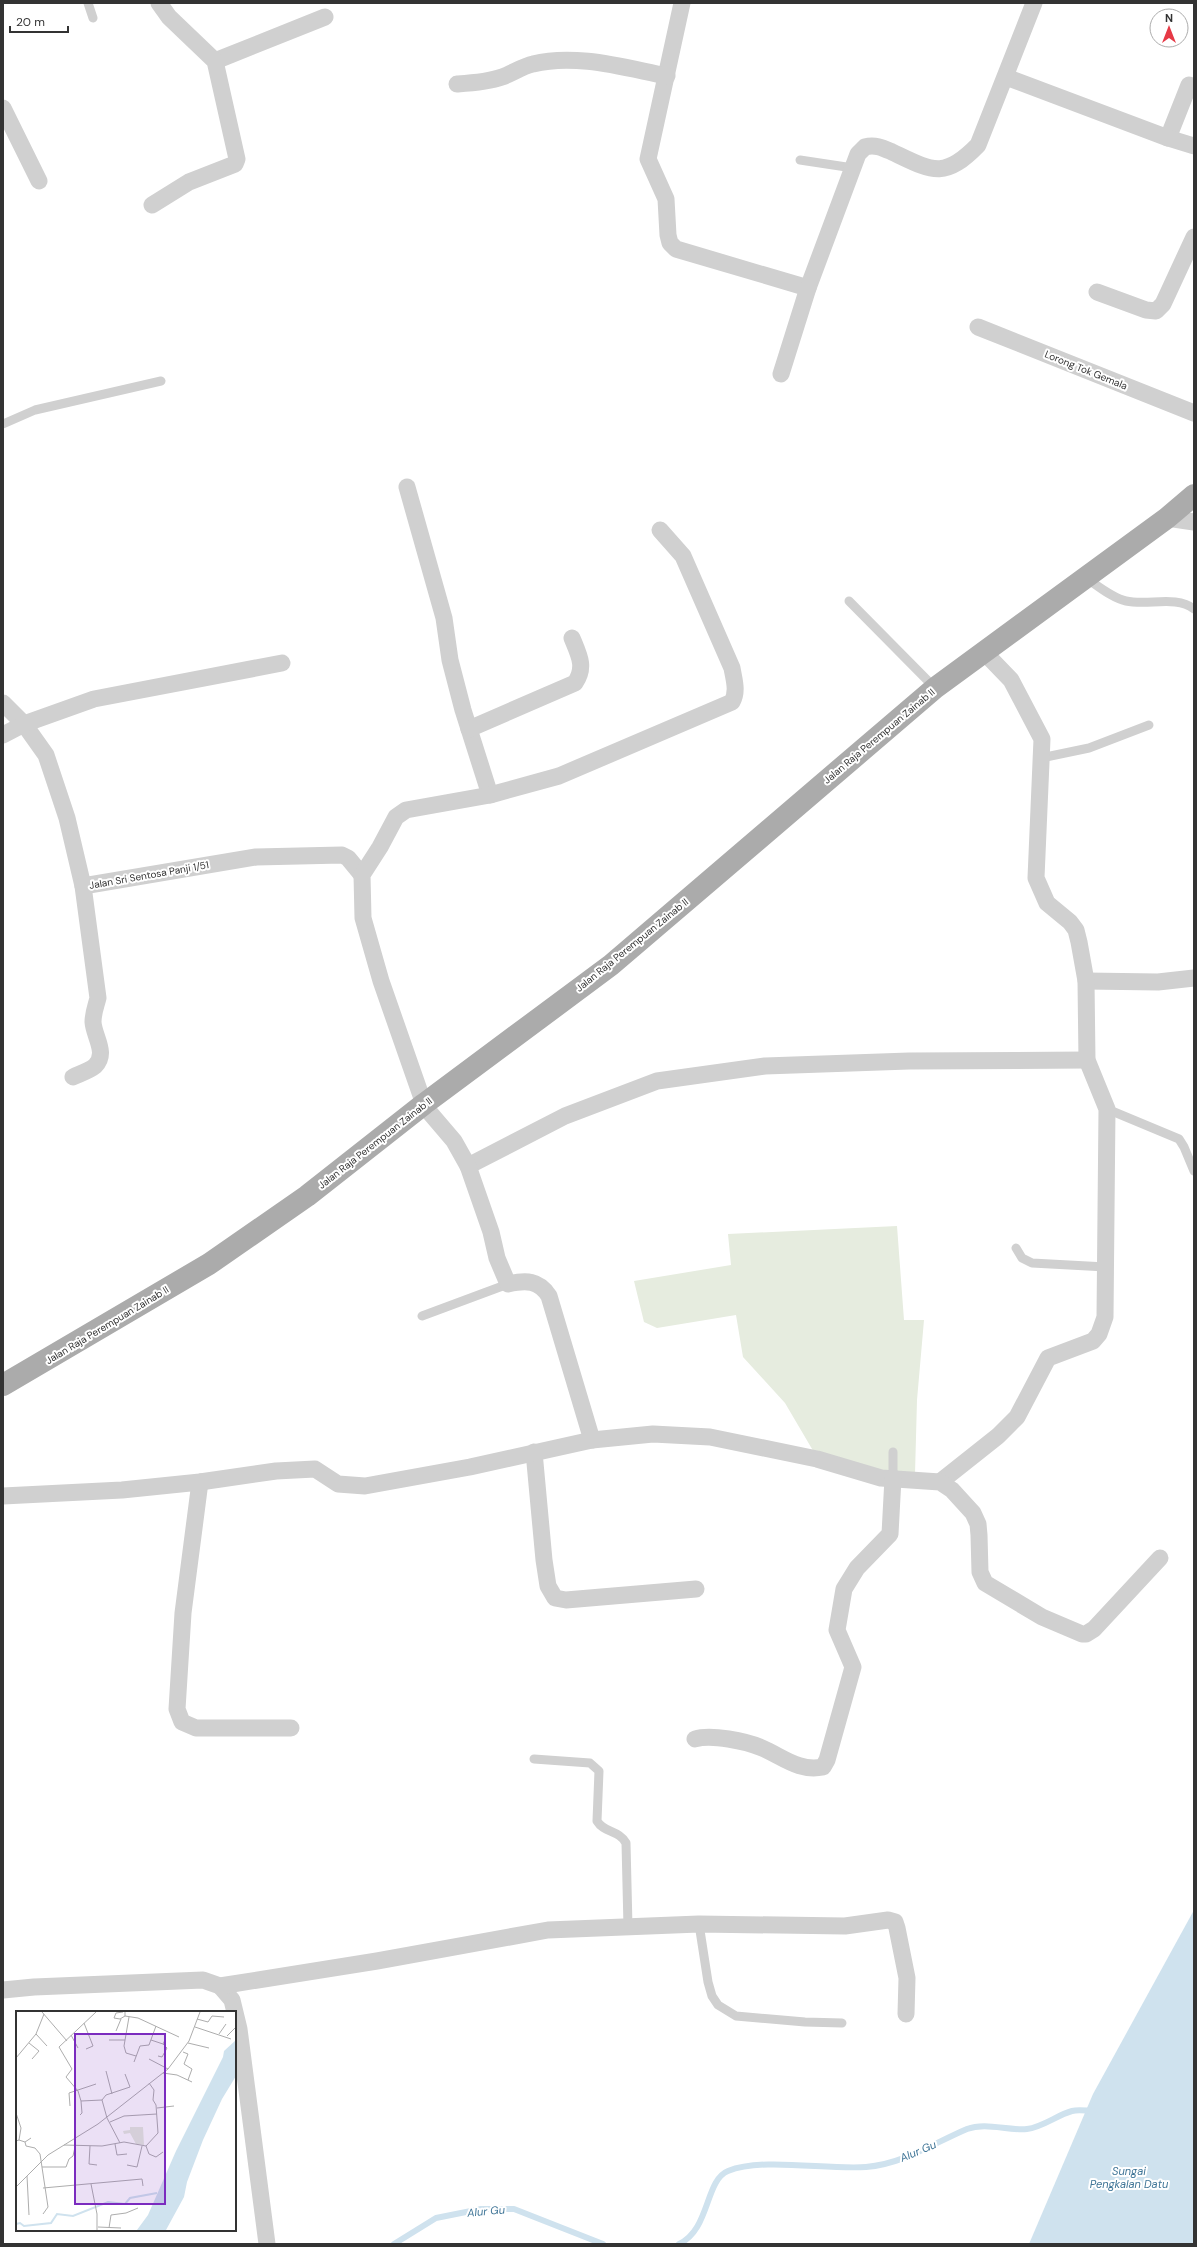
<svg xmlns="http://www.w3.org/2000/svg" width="1197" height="2247" viewBox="0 0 1197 2247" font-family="'DM Sans',sans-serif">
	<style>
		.green { fill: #e6ecdf }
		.water { fill: #cfe2ee }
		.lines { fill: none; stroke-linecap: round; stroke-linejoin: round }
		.stream { stroke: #cfe2ee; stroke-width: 6 }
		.service { stroke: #d0d0d0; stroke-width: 9 }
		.minor { stroke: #d0d0d0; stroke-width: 17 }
		.primary { stroke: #ababab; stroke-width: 22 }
		.labels { text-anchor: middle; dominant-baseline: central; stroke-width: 4; stroke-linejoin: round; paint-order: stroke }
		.street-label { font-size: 10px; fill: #333; stroke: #fff }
		.water-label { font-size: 11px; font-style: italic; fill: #3f7597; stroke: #fff }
		.inset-river { fill: none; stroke: #cfe2ee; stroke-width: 2 }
		.inset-road { fill: none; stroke: #adadad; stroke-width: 1 }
		.view { fill: #7b2cbf; fill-opacity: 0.15; stroke: #7b2cbf; stroke-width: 2 }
		.inset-edge { fill: none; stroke: #333; stroke-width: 2 }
	</style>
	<rect width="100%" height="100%" fill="#fff"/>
	<path class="green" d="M897,1226L904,1320H924L917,1400L915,1474H893L815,1454L785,1403L743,1357L736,1315L657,1328L644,1322L634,1281L731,1265L728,1234Z"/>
	<path class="water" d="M1194,1910V2244H1029L1093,2094Z"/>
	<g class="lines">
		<g class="stream">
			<path d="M394,2244L436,2218L481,2209H514L603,2244"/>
			<path d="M679,2244C710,2230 705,2180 728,2171C763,2157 826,2170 866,2167C903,2164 934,2143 967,2129C986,2122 1008,2131 1027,2129C1043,2127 1057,2115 1072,2111C1079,2109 1087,2111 1093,2111"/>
		</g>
		<g class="service">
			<path d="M88,3L93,18"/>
			<path d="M800,160L853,168"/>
			<path d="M3,424L35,410L161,381"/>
			<path d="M1086,578C1098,586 1112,598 1126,601C1148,606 1176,595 1194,609"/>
			<path d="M849,601L935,688"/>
			<path d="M1041,758L1089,748L1149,725"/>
			<path d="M1107,1109L1179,1139L1184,1147L1194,1171"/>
			<path d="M1016,1248L1022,1258L1032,1263L1106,1267"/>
			<path d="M422,1316L508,1284"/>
			<path d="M893,1452V1478"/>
			<path d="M534,1759L590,1763L599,1771L597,1821C604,1833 619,1830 626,1843L628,1927"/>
			<path d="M699,1924L708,1982L712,1996L718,2005L736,2016L805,2022L842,2023"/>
		</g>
		<g class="minor">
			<path d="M682,3L648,159L666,199L668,235L670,243L676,249L808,288"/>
			<path d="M215,61L325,17"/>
			<path d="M1006,77L1168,138L1189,85"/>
			<path d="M457,84C472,83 488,82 502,77C513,73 523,66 533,64C576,53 625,68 667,76"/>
			<path d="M3,108L39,181"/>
			<path d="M1168,138L1194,146"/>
			<path d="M152,205L189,182L235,164L237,159L215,61L169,17L159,3"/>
			<path d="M1097,292L1146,310L1156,311L1163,304L1194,237"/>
			<path d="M978,327L1194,413"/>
			<path d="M781,374L808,288L858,154L865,147C875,144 883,148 892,152C932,171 944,180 978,145L1034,3"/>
			<path d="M407,487L444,618L450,660L463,710L490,795"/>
			<path d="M1167,518L1194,522"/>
			<path d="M3,703L24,724L46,755L67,818L83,886L256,857L342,855L348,858L362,875"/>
			<path d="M469,729L575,683C586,667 579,655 572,638"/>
			<path d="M3,735L24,724L94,699L282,663"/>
			<path d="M1086,981L1158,982L1194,978"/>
			<path d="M73,1077C79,1074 89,1071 95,1066C108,1053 94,1037 93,1022C93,1013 96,1006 98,998L83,886"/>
			<path d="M468,1166L565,1116L657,1081L765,1066L909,1061L1087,1060"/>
			<path d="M592,1440L549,1296C539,1280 526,1280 508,1284L497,1258L491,1232L468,1166L454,1141L425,1107L381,981L363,918L362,875L380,847L396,817L406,810L490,795L559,776L732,702C738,691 734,680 732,668L683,556L660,530"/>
			<path d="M534,1452L544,1560L548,1586L555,1598L566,1600L696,1589"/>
			<path d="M200,1482L183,1613L177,1709L182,1722L196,1728H291"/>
			<path d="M940,1482L998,1436L1017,1417L1048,1358L1093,1341L1099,1334L1105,1317L1107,1109L1087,1060L1086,981L1079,942L1076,930L1070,922L1047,903L1036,878L1042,739L1011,680L984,652"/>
			<path d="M3,1496L122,1490L200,1482L276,1471L315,1469L338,1484L365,1486L470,1467L592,1440L653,1434L710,1437L817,1459L881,1478L940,1482L952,1490L973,1513L978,1524L979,1535L980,1572L985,1583L1042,1617L1082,1634H1086L1094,1629L1160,1558"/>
			<path d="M695,1739C711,1734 746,1741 762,1748C783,1757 799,1772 823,1767L827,1760L853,1667L837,1630L844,1589L857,1568L890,1534L893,1478"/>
			<path d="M220,1986L232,2000L239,2029L267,2244"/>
			<path d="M3,1990L34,1987L203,1980L220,1986L377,1961L548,1930L699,1924L845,1926L888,1920L895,1922L897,1928L907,1978L906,2014"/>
		</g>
		<path class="primary" d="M3,1385L209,1264L307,1196L424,1104L611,965L935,688L1167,518L1194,495"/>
	</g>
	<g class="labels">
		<g class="street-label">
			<text transform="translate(1086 370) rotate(22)">Lorong Tok Gemala</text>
			<text transform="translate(879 736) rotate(-40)">Jalan Raja Perempuan Zainab II</text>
			<text transform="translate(149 875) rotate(-10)">Jalan Sri Sentosa Panji 1/51</text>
			<text transform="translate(632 945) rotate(-39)">Jalan Raja Perempuan Zainab II</text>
			<text transform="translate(375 1143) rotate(-38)">Jalan Raja Perempuan Zainab II</text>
			<text transform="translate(107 1325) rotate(-31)">Jalan Raja Perempuan Zainab II</text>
		</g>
		<g class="water-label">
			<text transform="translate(918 2151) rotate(-23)">Alur Gu</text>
			<text x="1129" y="2171">Sungai<tspan x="1129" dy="13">Pengkalan Datu</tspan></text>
			<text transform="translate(486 2211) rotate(-5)">Alur Gu</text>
		</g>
	</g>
	<g transform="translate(16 2011)">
		<rect width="220" height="220" fill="#fff"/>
		<path d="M114,116H127L128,134L120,133L114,122L108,123L107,120L114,119Z" fill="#e6ecdf"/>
		<path d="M220,29V65L206,88L187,129L171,171L168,186L150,219H121L132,204L160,140L207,46L208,40Z" fill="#cfe2ee"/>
		<path class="inset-river" d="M0,213L4,212L8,215L35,212L41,203L57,205L92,191L109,193L114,187L141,182"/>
		<path class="inset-road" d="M26,1L51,30M80,1L43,36L56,58L50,66L62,80L65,90L86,89M107,1L100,2L98,7L104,8L109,5M109,1V5L122,7L163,26M113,6L108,35L110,42L120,45M181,8L192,11L196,5L208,6M68,12L77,35L70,38M179,16L215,28M100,20L105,8M20,23L28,3M203,23L210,13M55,24L62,37M211,25L220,16M93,29H109M135,29L147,33L149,29M13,32L23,40L16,48M172,32L193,37M167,41L172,43L168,53L176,58L172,69M142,45L146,46L151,37L147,33M0,47L20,23L31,35M133,48L152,58M118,51L124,35L133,34L140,15M90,60L96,83M147,62L161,64L176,71M54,95L53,82L80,73M141,97L158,95M0,102L5,117L3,129L0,130M64,104L66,102L65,90M94,111L108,105L141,103M3,129L9,131L15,127M9,131L10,135L19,137L24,143L32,196L27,203M104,132L91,107L86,89L90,84L114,76L109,63M99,133L101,144L111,143M48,134L86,135L108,131L130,135L142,122L140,94L137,89L138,79L133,72M74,135L73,153L81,154M130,135L133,143L140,146L147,141M111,154L121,156L126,135M26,156H50L53,148L57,145L59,136M11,165L13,204M75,173L81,203V219M0,176L32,144L82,113L152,58L173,30L184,1M27,177L126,168L127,175M82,216L105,217M93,217L95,204L110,202L122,197"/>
		<path class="view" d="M59,23H149V193H59Z"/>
		<rect width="220" height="220" class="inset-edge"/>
	</g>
	<rect width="1197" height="2247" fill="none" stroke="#333333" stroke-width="8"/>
	<g transform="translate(1169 28)"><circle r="19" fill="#ffffff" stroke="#adadad"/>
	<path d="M0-3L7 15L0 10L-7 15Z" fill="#e63946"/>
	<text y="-6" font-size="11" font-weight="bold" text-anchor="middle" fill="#333333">N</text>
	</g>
	<path d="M10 26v6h58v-6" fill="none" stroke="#333333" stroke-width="2"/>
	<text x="16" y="26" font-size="12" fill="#333333" stroke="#ffffff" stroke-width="3" paint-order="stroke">20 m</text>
</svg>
